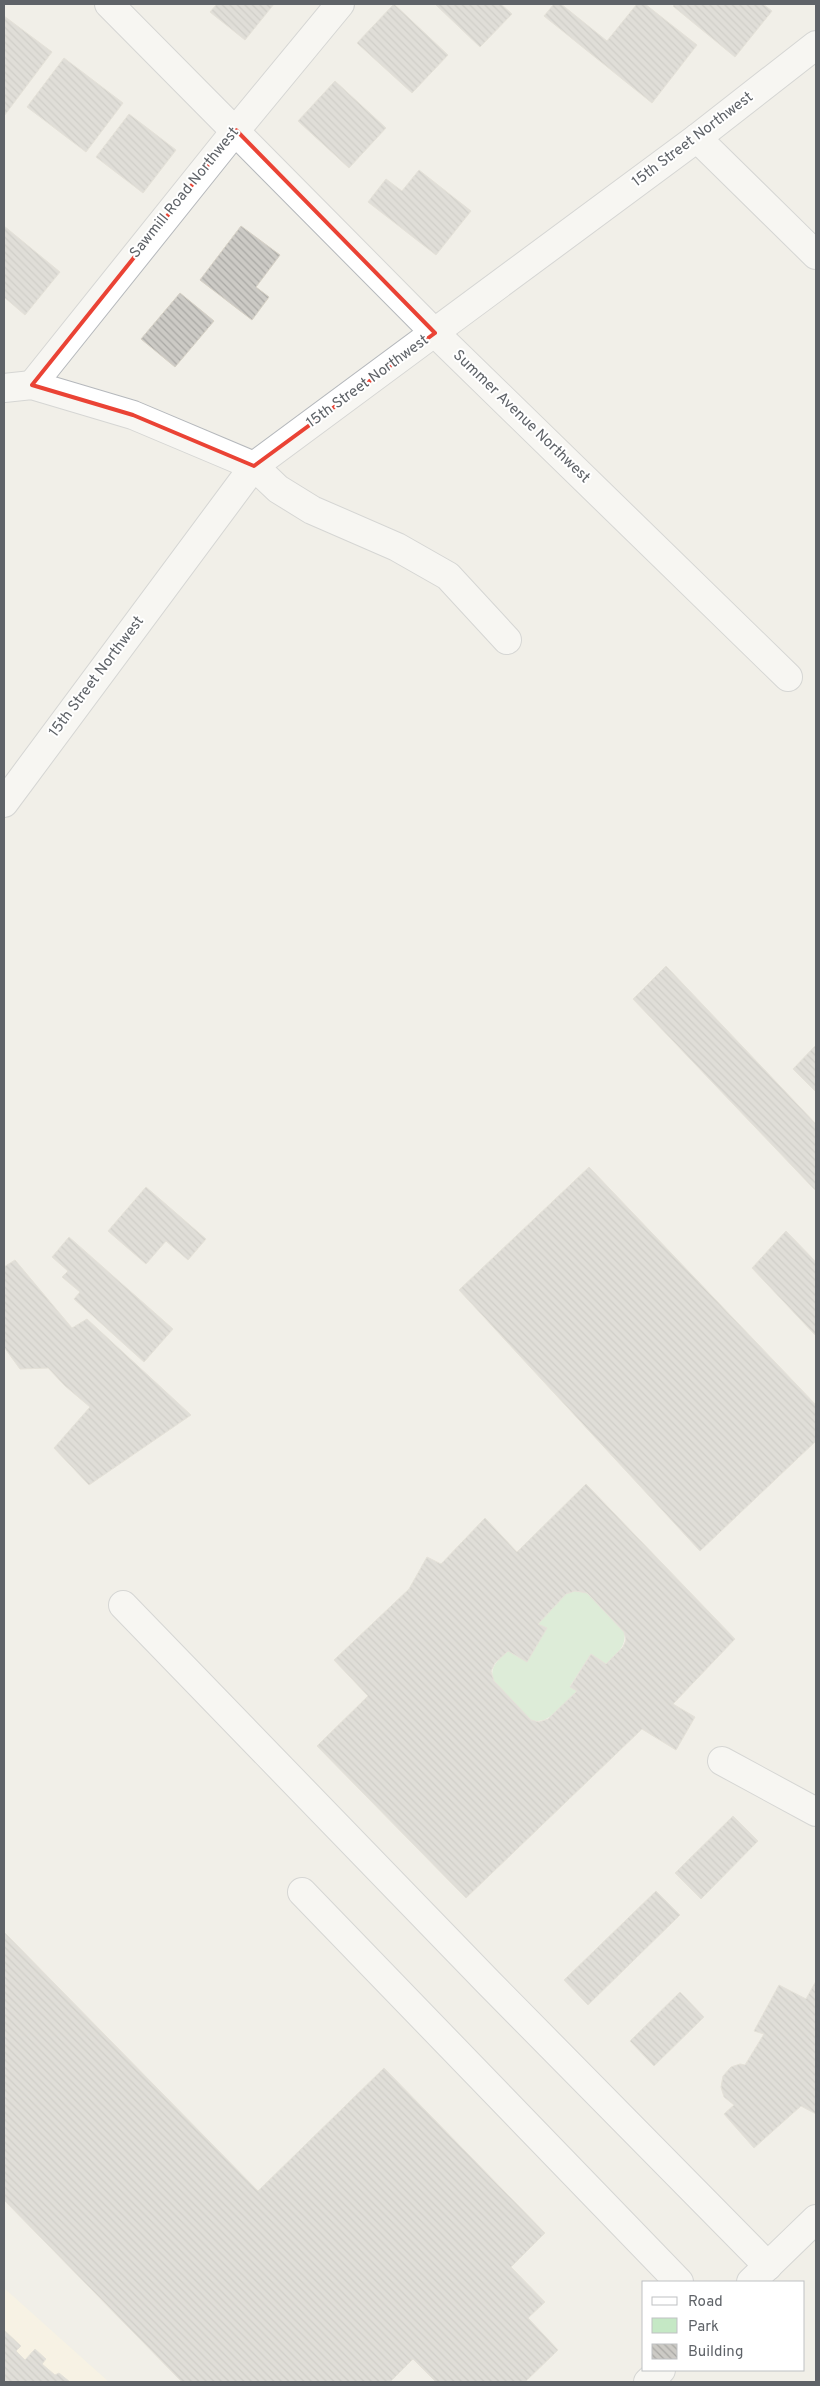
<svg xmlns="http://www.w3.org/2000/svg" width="820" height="2386" viewBox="0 0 820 2386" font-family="Overpass,sans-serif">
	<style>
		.commercial { fill: #fef7e0 }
		.green { fill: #c5e8c5 }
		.building { fill: url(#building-back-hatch); stroke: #d6d1c6; fill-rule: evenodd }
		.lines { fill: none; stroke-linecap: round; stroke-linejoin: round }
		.minor-casing { stroke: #b5b8bc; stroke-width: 30 }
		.minor { stroke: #fff; stroke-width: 28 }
		.marked { fill: none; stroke: #ea4335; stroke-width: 4; stroke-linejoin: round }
		.labels { text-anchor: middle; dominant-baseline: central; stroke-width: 4; stroke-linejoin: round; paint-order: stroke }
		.street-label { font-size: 15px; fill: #5f6368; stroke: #fff }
	</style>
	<defs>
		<pattern id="building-back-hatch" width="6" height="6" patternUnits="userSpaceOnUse" patternTransform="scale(1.25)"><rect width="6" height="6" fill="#cccac5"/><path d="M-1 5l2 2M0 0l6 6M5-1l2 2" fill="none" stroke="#a9a8a4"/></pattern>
	</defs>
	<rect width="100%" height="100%" fill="#f1efe8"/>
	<path class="commercial" d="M4,2288L109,2382H4Z"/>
	<path class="green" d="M575,1591L587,1593L624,1632C627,1647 616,1654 606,1664L591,1654L570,1686L577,1691C564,1703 549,1726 531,1720C519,1708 505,1696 495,1682C480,1660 531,1637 546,1628L538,1624L566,1594Z"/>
	<g class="building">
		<path d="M217,4H274L245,40L210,12Z"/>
		<path d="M394,4L448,55L412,93L357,43Z"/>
		<path d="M435,4H501L512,14L480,47Z"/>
		<path d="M554,4H561L607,41L637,4H645L697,45L652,103L544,16Z"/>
		<path d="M675,4H763L772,11L735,57L673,6Z"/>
		<path d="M4,16L52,52L4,116Z"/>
		<path d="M64,58L123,103L86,152L27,107Z"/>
		<path d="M335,81L386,128L349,168L298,121Z"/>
		<path d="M129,114L176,150L143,193L96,157Z"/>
		<path d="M419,170L471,211L436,255L368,202L386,179L402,191Z"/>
		<path d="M4,226L60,272L25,315L4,297Z"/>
		<path d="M241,226L280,255L256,287L269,297L252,320L200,280Z"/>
		<path d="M180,293L214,321L175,367L141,339Z"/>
		<path d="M666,966L816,1124V1191L633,999Z"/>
		<path d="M816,1045V1092L793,1069Z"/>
		<path d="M589,1167L816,1405V1441L700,1551L459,1290Z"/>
		<path d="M146,1187L206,1239L188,1260L166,1241L146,1264L108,1231Z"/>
		<path d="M786,1231L816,1262V1336L752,1268Z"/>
		<path d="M69,1237L173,1329L144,1362L74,1299L80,1292L62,1277L68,1271L52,1257Z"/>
		<path d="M15,1260L72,1328L87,1319L191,1415L89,1485L54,1448L90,1407L65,1386L48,1368L20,1369L4,1347V1267Z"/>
		<path d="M586,1484L735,1639L673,1704L695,1717L676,1750L642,1729L466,1898L317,1746L368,1696L334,1660L409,1589L427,1557L441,1564L485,1518L517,1552ZM575,1591L587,1593L624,1632L626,1640L623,1647L606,1664L591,1654L570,1687L577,1691L548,1719L539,1722L531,1720L494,1681L491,1671L495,1663L508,1651L527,1662L547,1628L538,1624L566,1594Z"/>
		<path d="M733,1816L758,1841L701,1899L675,1873Z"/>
		<path d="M656,1891L680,1915L588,2005L564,1980Z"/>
		<path d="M4,1932L258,2191L384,2068L545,2233L511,2267L545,2302L528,2318L558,2350L525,2382H436L413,2359L390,2382H182L4,2200Z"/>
		<path d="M816,1981V2114L801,2106L754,2148L724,2114L734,2105L724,2097L721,2087L723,2076L731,2067L740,2064L745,2065L764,2034L754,2031L779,1985L806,1999Z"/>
		<path d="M680,1992L704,2017L654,2066L630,2041Z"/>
		<path d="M4,2330L21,2346L16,2351L25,2360L35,2349L46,2359L42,2364L55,2375L59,2373L70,2382H4Z"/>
	</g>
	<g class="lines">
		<defs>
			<g id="minor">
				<path d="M109,4L435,333L788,677"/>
				<path d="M697,138L816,255"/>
				<path d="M32,385L236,130L340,4"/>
				<path d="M4,388L32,385L133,415L254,466L278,489L312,510L397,547L448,576L507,640"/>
				<path d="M4,803L254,466L697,138L816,45"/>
				<path d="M123,1605L489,1983L768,2266"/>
				<path d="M722,1761L816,1812"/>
				<path d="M302,1892L679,2282"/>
				<path d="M751,2282L816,2219"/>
				<path d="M648,2382L661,2370"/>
			</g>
		</defs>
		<use href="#minor" class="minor-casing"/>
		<use href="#minor" class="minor"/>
	</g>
	<path d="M0 0H820V2386H0ZM236,130L435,333L254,466L133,415L32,385Z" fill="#f1efe8" fill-opacity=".55" fill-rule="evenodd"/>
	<path class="marked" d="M236,130L435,333L254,466L133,415L32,385Z"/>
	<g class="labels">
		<g class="street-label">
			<text transform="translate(693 140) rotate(-37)">15th Street Northwest</text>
			<text transform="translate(185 193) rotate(-51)">Sawmill Road Northwest</text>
			<text transform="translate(368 382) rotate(-36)">15th Street Northwest</text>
			<text transform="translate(521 417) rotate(44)">Summer Avenue Northwest</text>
			<text transform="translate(97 677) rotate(-53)">15th Street Northwest</text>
		</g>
	</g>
	<rect width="820" height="2386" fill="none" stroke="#5f6368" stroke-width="10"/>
	<rect x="642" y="2281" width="162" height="90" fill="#ffffff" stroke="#bfc1c3"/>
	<rect x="652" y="2297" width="25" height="8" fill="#ffffff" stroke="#bfc1c3"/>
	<text x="688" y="2306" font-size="15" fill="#5f6368">Road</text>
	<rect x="652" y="2318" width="25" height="15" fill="#c5e8c5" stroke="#bfc1c3"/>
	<text x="688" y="2331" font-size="15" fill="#5f6368">Park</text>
	<rect x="652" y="2344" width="25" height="15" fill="url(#building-back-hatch)" stroke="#bfc1c3"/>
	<text x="688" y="2356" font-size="15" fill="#5f6368">Building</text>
</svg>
